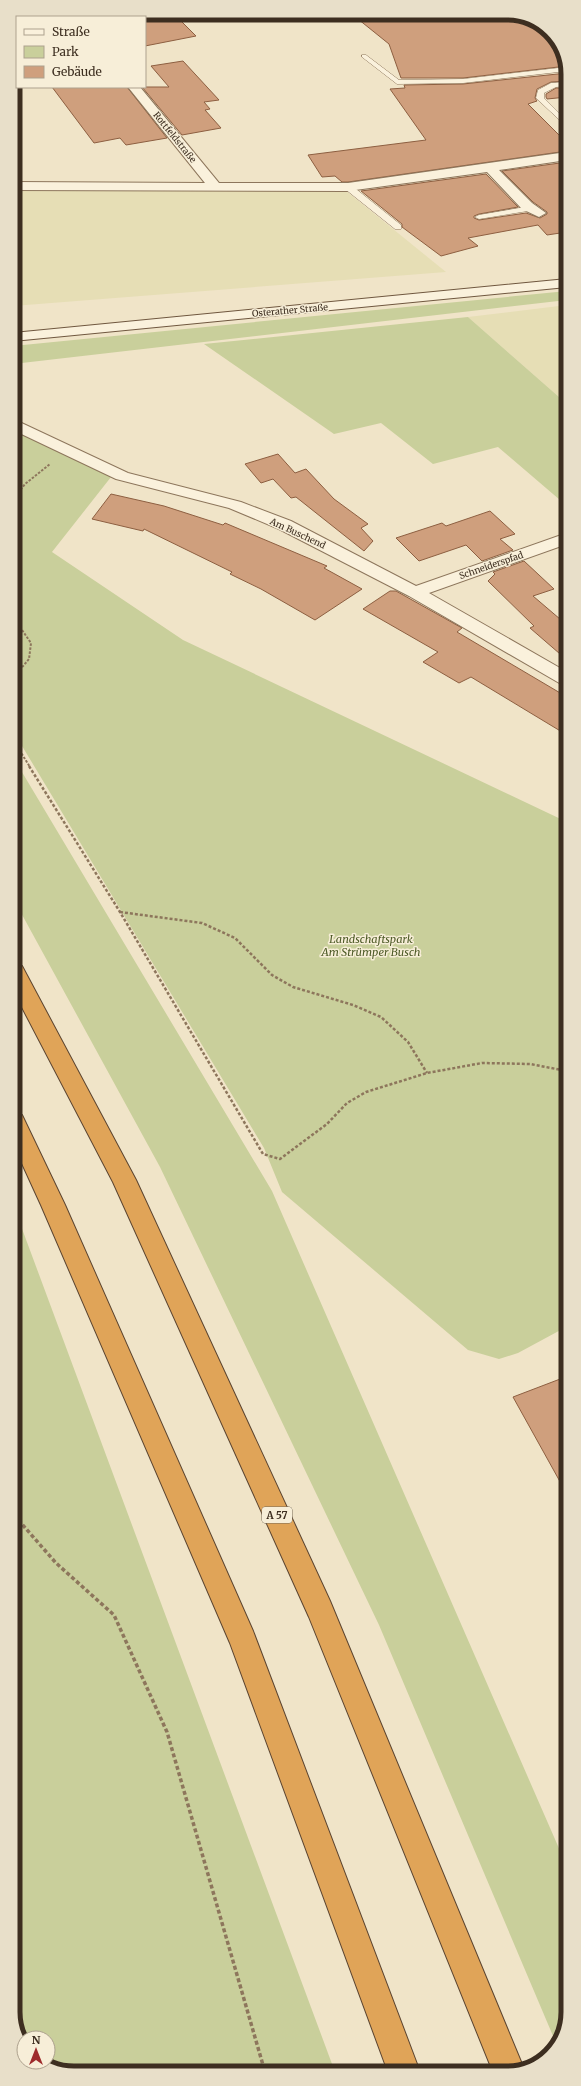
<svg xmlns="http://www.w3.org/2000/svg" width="581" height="2086" viewBox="0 0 581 2086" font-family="Merriweather,serif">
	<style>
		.farmland { fill: #e6deb5 }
		.green { fill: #c9cf9b }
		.building { fill: #cf9f7d; stroke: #8d5f41 }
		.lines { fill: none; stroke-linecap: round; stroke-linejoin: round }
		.lane-casing { stroke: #8d765c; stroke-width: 1 }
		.street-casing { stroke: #8d765c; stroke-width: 2 }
		.secondary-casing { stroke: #6f573f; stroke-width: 2 }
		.highway-casing { stroke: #5b4430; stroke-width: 2 }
		.path-far2 { stroke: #8d765c; stroke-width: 2; stroke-dasharray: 2.5 1.5; stroke-linecap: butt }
		.path-far1 { stroke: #8d765c; stroke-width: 2.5; stroke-dasharray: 3 2; stroke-linecap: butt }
		.path { stroke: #8d765c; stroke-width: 3.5; stroke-dasharray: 4 2.5; stroke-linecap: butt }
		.lane { fill: #faf1dc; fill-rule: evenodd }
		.street { fill: #faf1dc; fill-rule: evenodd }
		.secondary { fill: #faf1dc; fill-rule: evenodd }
		.highway { fill: #e0a458; fill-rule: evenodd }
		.labels { text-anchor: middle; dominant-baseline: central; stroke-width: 3; stroke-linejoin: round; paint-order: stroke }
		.far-street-label { font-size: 9px; fill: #3d2e20; stroke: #f7eed8 }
		.shield { fill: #f7eed8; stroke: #756857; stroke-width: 1 }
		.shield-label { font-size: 10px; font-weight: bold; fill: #3d2e20 }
		.park-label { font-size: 11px; font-style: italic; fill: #4d5a26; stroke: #f7eed8 }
		.rim { fill: none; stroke: #3d2e20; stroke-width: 5 }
	</style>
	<rect width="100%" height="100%" fill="#f0e4c8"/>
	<g class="farmland">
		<path d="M13,189L345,190L446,272L13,306Z"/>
		<path d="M567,305V404L468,317Z"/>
	</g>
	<g class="green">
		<path d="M567,291V300L13,364V346Z"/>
		<path d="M468,317L567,404V506L498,447L433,464L381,423L334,434L204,344Z"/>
		<path d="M13,428L111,477L52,552L183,640L567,822L568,1326L518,1353L499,1359L468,1350L282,1192L264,1148L13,731Z"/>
		<path d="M13,757L272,1191L568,1869V2012L556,2043L379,1625L160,1167L14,900Z"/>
		<path d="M14,1210L21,1226L335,2072L70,2073L44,2062H48V2038H24V2041L14,2024Z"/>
	</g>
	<g class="building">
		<path d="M127,13H173L196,36L145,46V17H131Z"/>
		<path d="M385,13L515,14L547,28L567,62V66L463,78H401L389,44L353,15Z"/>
		<path d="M183,61L219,100L204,102L210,109L205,110L221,128L182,135L142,87H169L151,66Z"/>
		<path d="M567,73V81L551,82L537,89L535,98L537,101L528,104L567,143V151L348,182H342L335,176L322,177L308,155L426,140L390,89L405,88L404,85L463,84Z"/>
		<path d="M52,87H127L167,138L126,145L120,138L94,143Z"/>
		<path d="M556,88H567V97L547,99L546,97V94Z"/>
		<path d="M567,162V232L547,235L538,225L468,238L478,246L441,256L402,227V224L361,191L486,174L518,207L479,214L474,216V218L479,220L526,213L540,218L547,214V212L533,202L502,171Z"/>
		<path d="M278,454L295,473L306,469L334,499L368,524L361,528L373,541L364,551L296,497L291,498L273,479L261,483L245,464Z"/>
		<path d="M111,494L164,506L223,525L225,523L327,566L324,568L362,589L315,620L261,589L230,574L232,572L144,529L143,531L92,519Z"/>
		<path d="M490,511L515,534L500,539L513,550L482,561L466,545L419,561L396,538L442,523L446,526Z"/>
		<path d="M524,561L554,589L533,596L567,625V660L530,628L534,626L488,581L495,574L493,572Z"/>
		<path d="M390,591H396L462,628L457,632L567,697V735L471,677L459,683L423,662L438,652L363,609Z"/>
		<path d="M568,1376V1496L513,1397Z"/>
	</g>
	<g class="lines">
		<defs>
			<g id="lane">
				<path d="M362,55H366L399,80L463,79L567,67V71L463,83L397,84L362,57Z"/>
				<path d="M567,82V86L556,87L544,93V98L567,121V127L536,98L538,90L551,83Z"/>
				<path d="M345,185H351L401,225V229H395L345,189Z"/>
				<path d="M531,206L535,208L534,210L479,219L475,217L479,215Z"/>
			</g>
			<g id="street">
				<path d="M74,13H80L83,17H71L70,15Z"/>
				<path d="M128,87H140L219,183H348L567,152V160L499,170L532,203L546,213L539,217L522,209L487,172L348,191L13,190V182L205,183Z"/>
				<path d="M13,419L128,473L241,502L291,521L416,586L567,533V544L429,593L567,672V686L561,684L409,596L279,529L229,508L116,479L13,430Z"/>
			</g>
			<path id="secondary" d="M567,279V287L13,341V333Z"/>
			<g id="highway">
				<path d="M14,964L22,966L136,1180L330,1601L524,2069L519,2072H493L309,1617L113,1182L14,992Z"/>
				<path d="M14,1113L22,1115L65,1205L253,1631L420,2072H388L230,1643L41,1205L14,1146Z"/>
			</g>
		</defs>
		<use href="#lane" class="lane-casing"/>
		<use href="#street" class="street-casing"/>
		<use href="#secondary" class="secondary-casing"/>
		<use href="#highway" class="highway-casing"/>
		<g class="path-far2">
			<path d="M13,499L25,484L50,464"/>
			<path d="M13,617L31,643L29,659L13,678"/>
			<path d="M13,740L30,767"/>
		</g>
		<g class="path-far1">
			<path d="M29,766L120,912L263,1154L280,1159L327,1124L347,1103L366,1092L427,1073L482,1063L530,1064L567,1071"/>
			<path d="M120,912L202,923L235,938L272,975L293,987L353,1005L381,1017L408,1042L427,1073"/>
		</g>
		<path class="path" d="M14,1515L56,1563L114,1615L167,1732L265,2072"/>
		<use href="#lane" class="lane"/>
		<use href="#street" class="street"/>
		<use href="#secondary" class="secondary"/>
		<use href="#highway" class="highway"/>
	</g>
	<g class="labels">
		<g class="far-street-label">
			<text transform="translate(175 137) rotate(51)">Rottfeldstraße</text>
			<text transform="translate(290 310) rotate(-5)">Osterather Straße</text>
			<text transform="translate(298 533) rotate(25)">Am Buschend</text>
			<text transform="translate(491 565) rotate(-19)">Schneiderspfad</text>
		</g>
		<rect class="shield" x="262" y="1507" width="30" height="16" rx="3"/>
		<g class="shield-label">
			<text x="277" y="1515">A 57</text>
		</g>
		<g class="park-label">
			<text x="371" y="939">Landschaftspark<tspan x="371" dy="13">Am Strümper Busch</tspan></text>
		</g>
	</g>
	<path d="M0 0H581V2086H0ZM74 20H507A54 54 0 0 1 561 74V2012A54 54 0 0 1 507 2066H74A54 54 0 0 1 20 2012V74A54 54 0 0 1 74 20Z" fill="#e8dfc9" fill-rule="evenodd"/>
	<path class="rim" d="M74 20H507A54 54 0 0 1 561 74V2012A54 54 0 0 1 507 2066H74A54 54 0 0 1 20 2012V74A54 54 0 0 1 74 20Z"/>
	<rect x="16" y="16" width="130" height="72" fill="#f7eed8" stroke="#ada18e"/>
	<rect x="24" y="29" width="20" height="6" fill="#faf1dc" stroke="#ada18e"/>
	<text x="52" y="36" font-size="12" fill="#3d2e20">Straße</text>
	<rect x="24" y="46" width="20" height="12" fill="#c9cf9b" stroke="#ada18e"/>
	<text x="52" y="56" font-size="12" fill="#3d2e20">Park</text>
	<rect x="24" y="66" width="20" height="12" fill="#cf9f7d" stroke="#ada18e"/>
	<text x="52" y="76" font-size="12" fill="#3d2e20">Gebäude</text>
	<g transform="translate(36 2050)"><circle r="19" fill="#f7eed8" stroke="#ada18e"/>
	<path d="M0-3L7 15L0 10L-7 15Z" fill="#9e2a2b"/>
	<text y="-6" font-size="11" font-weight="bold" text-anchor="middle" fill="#3d2e20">N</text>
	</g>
</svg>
